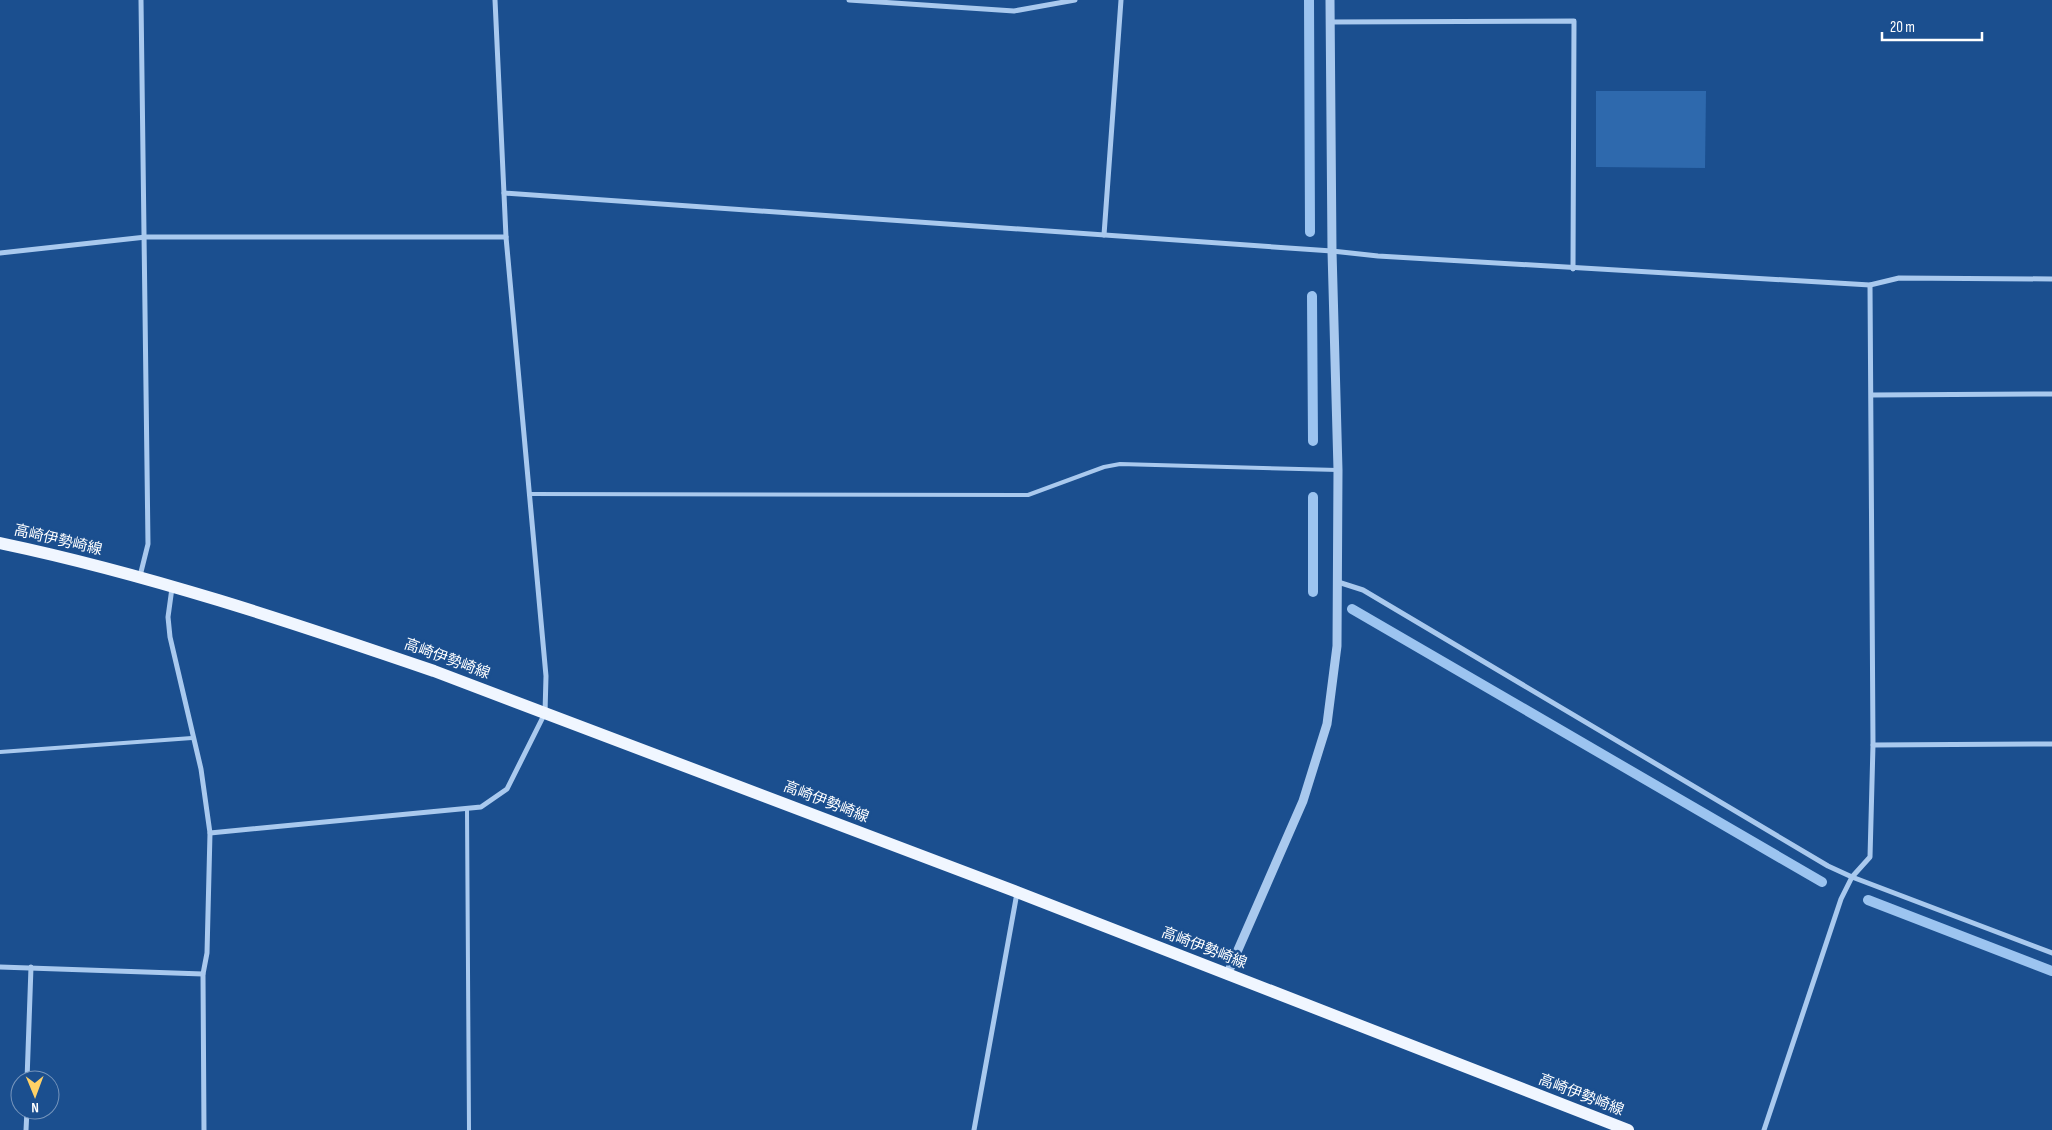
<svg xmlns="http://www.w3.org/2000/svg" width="2052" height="1130" viewBox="0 0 2052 1130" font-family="'Sofia Sans Condensed','Noto Sans JP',sans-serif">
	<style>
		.green { fill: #2e69ad }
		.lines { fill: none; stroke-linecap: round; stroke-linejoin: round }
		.stream { stroke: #9cc4f0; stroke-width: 10 }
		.service { stroke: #a9c9ee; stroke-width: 4 }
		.minor { stroke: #a9c9ee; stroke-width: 5 }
		.tertiary { stroke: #a9c9ee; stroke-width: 9 }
		.primary { stroke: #f0f6ff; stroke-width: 12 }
		.labels { text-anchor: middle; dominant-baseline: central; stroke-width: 5; stroke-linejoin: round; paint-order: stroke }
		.street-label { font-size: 15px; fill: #fff; stroke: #1b4f8f }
	</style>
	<rect width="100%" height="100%" fill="#1b4f8f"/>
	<path class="green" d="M1596,91H1706L1705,168L1596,167Z"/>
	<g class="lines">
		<g class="stream">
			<path d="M1309,0L1310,232"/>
			<path d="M1312,296L1313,441"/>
			<path d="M1313,497V592"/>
			<path d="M1352,609L1822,882"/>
			<path d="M1868,900L2052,971"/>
		</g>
		<g class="service">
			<path d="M529,494L1028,495L1104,467L1120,464L1338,470"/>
			<path d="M0,752L192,738"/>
			<path d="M467,809L469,1130"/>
		</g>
		<g class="minor">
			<path d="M849,0L1014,11L1075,0"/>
			<path d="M1331,22L1574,21L1573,269"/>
			<path d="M504,193L1332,251L1378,256L1870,285L1899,278L2052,279"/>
			<path d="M1104,235L1121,0"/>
			<path d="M0,253L146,237H506"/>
			<path d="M1872,395L2052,394"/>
			<path d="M140,576L148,544L141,0"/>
			<path d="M1338,582L1363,590L1828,866L1852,877L2052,953"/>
			<path d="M172,588L168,617L170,637L201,769L210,833L207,953L203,974L204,1130"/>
			<path d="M1873,745L2052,744"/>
			<path d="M210,833L481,807L507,789L545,713L546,676L506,237L495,0"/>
			<path d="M0,967L203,974"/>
			<path d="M27,1080L31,967"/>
			<path d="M26,1130L27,1110"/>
			<path d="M974,1130L1017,893"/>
			<path d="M1764,1130L1841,899L1852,877L1870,857L1873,745L1870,285"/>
		</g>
		<path class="tertiary" d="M1227,975L1303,801L1327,724L1337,646L1338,470L1332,251L1330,0"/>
		<path class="primary" d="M0,543C148,574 291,622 434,671L1017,892L1628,1130"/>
	</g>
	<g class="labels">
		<g class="street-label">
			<text transform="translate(58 540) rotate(13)">高崎伊勢崎線</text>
			<text transform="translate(447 659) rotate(20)">高崎伊勢崎線</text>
			<text transform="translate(826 802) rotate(21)">高崎伊勢崎線</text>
			<text transform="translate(1204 948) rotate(21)">高崎伊勢崎線</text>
			<text transform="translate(1581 1095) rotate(21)">高崎伊勢崎線</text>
		</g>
	</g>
	<g transform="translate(35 1095) rotate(179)"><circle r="24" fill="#1b4f8f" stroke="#7695bc"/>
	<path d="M0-4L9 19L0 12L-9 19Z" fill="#ffd166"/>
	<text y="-8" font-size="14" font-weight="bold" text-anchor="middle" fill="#ffffff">N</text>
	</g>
	<path d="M1882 32v8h100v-8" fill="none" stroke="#ffffff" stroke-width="2.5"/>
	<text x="1890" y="32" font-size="15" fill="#ffffff" stroke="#1b4f8f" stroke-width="4" paint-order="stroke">20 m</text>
</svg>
